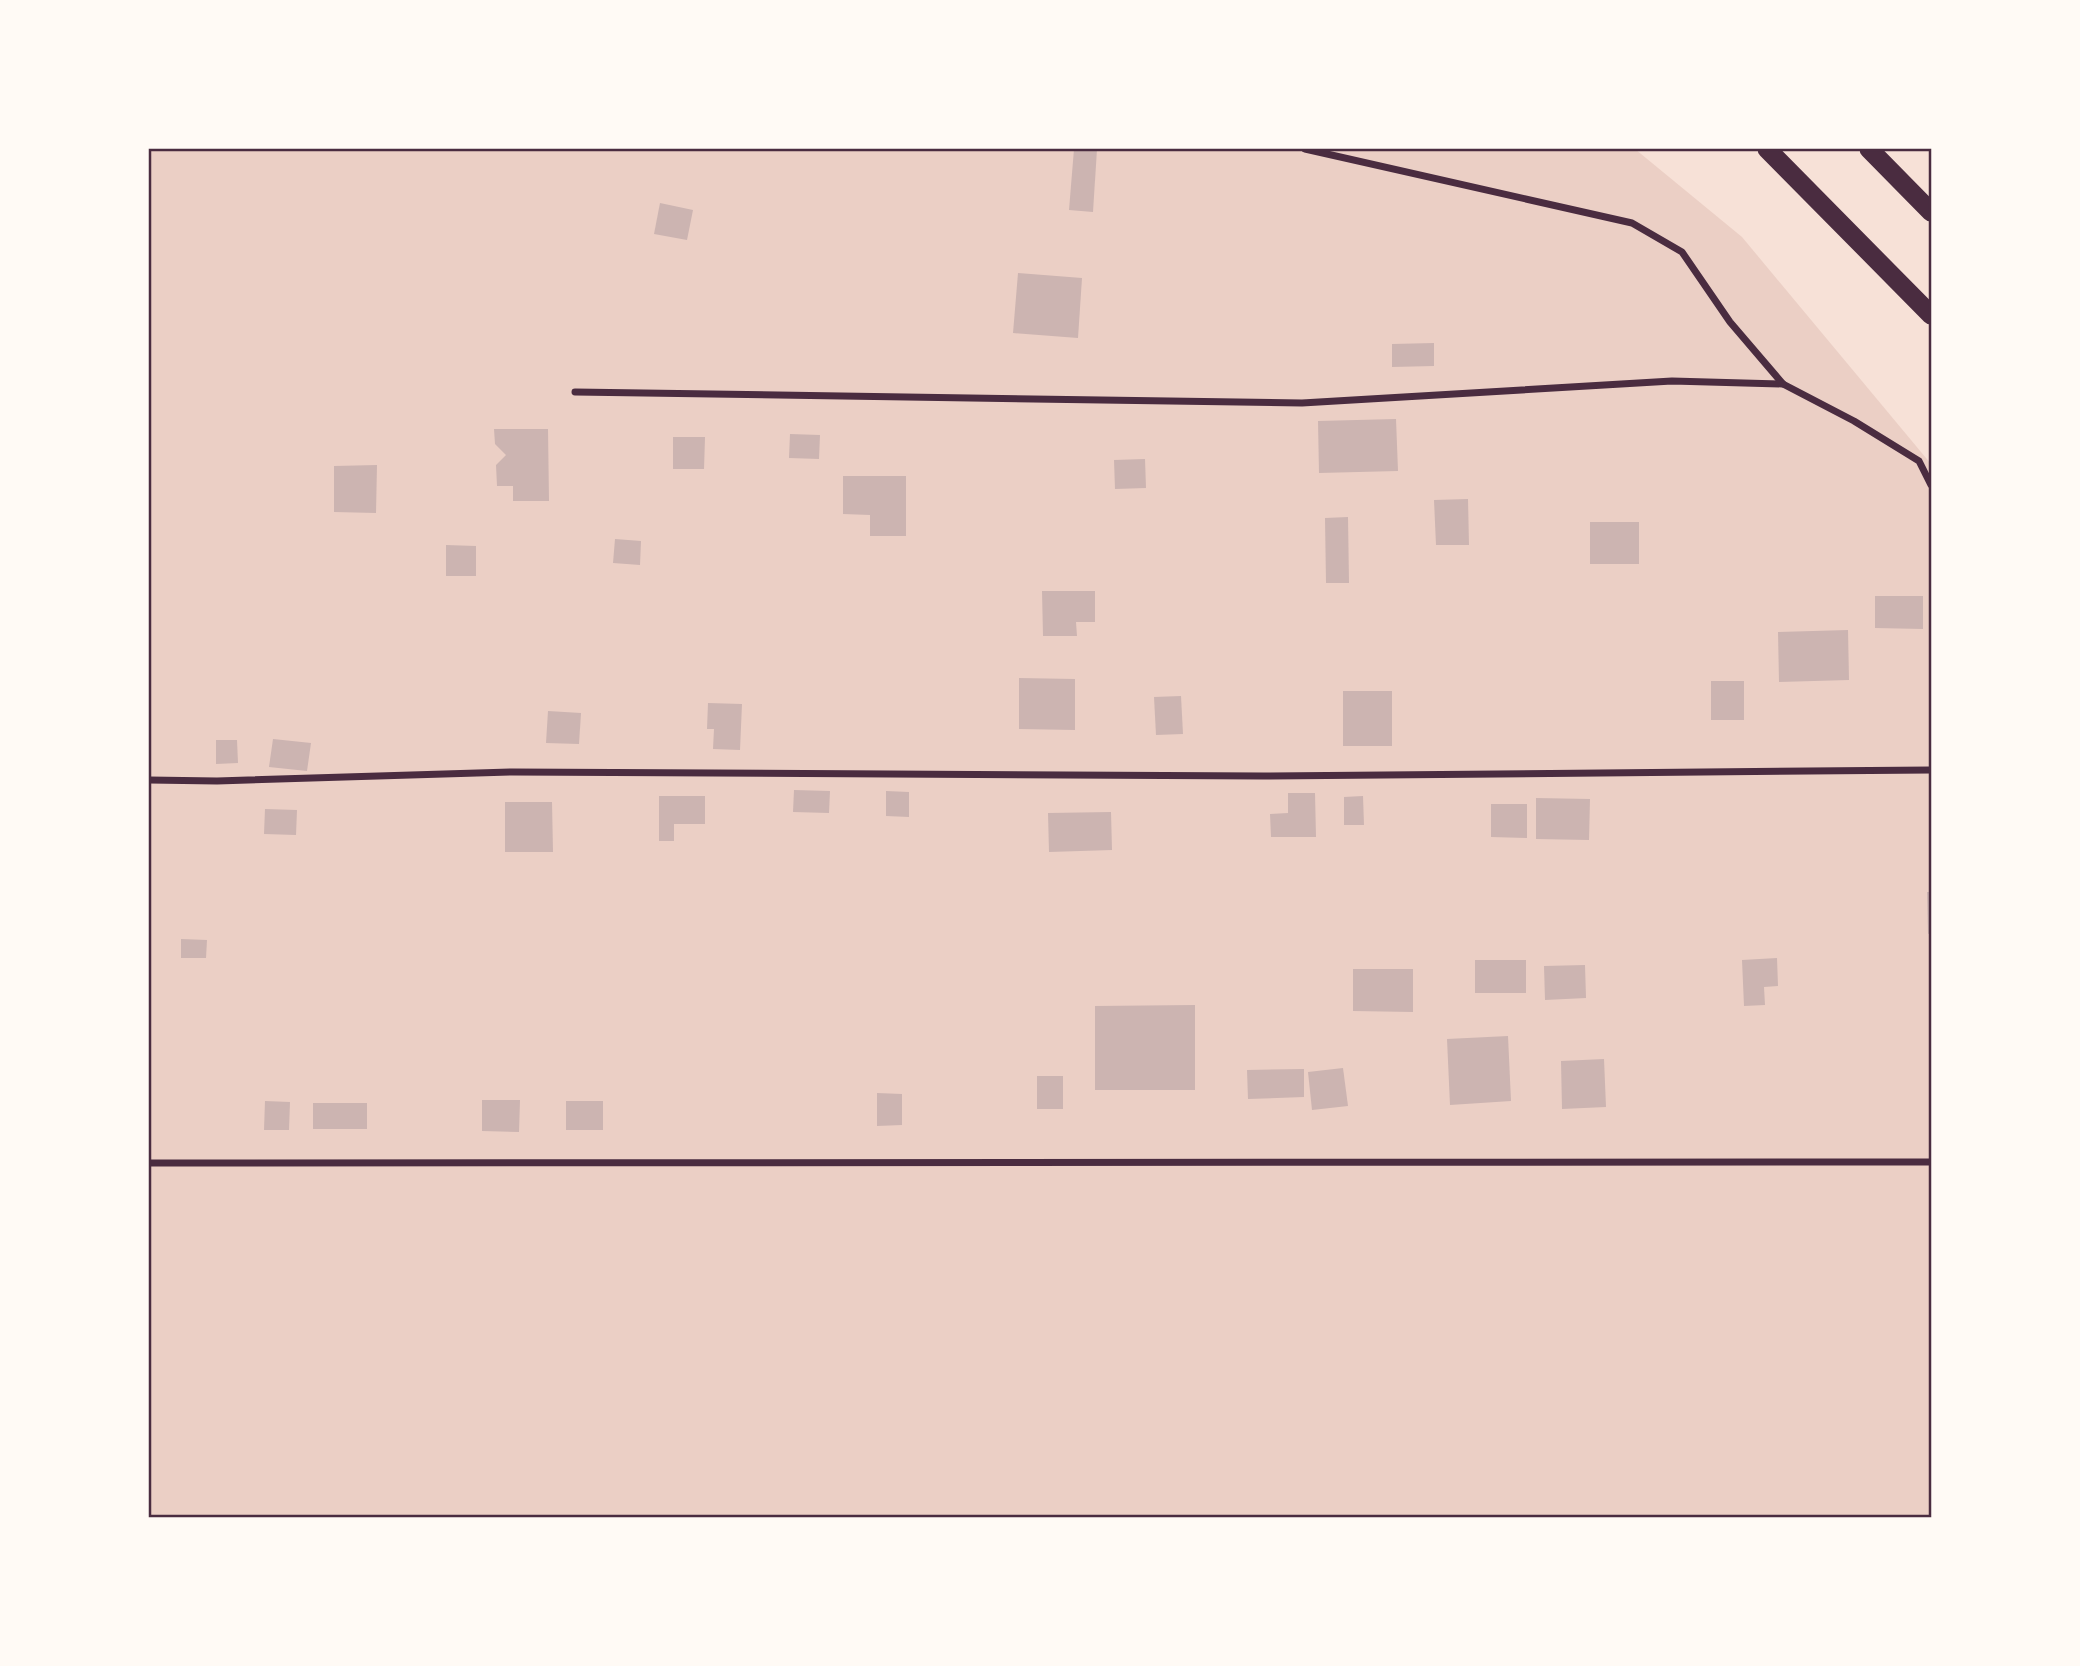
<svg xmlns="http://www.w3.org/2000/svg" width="2080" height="1666" viewBox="0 0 2080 1666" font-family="Inter,sans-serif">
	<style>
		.green { fill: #ebcfc5 }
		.building { fill: #ccb4b1 }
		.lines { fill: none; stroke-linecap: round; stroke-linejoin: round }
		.minor { stroke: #4a2c40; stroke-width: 7 }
		.trunk { stroke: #4a2c40; stroke-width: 19 }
		.neatline { fill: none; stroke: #4a2c40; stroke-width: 2.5 }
	</style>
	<rect width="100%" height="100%" fill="#f7e1d7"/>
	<path class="green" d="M149,149H1635L1742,237L1931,464V1517H149Z"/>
	<g class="building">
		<path d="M1074,149H1097L1093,212L1069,210Z"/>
		<path d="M660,203L693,210L687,240L654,234Z"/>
		<path d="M1018,273L1082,278L1078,338L1013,333Z"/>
		<path d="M1434,343V366L1392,367V344Z"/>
		<path d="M1396,419L1398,471L1319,473L1318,421Z"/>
		<path d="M494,429H548L549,501H513V486H497L496,465L506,455L495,444Z"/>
		<path d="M790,434L820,435L819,459L789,458Z"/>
		<path d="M673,437H705L704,469H673Z"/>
		<path d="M1145,459L1146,488L1115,489L1114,460Z"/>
		<path d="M377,465L376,513L334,512V466Z"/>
		<path d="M843,476H906V536H870V515L843,514Z"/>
		<path d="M1468,499L1469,545H1436L1434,500Z"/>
		<path d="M1348,517L1349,583H1326L1325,518Z"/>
		<rect x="1590" y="522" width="49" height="42"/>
		<path d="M615,539L641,541L640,565L613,563Z"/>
		<path d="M446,545L476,546V576H446Z"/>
		<path d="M1042,591H1095V622H1076L1077,636H1043Z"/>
		<path d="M1875,596H1923V629L1875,628Z"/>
		<path d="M1848,630L1849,680L1779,682L1778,632Z"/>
		<path d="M1019,678L1075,679V730L1019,729Z"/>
		<rect x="1711" y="681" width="33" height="39"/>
		<rect x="1343" y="691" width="49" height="55"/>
		<path d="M1181,696L1183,734L1156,735L1154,697Z"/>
		<path d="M708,703L742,704L740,750L713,749L714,729H707Z"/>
		<path d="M548,711L581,713L579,744L546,743Z"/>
		<path d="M273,739L311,743L307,771L269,767Z"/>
		<path d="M216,740H237L238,763L216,764Z"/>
		<path d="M794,790L830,791L829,813L793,812Z"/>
		<path d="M886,791L909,792V817L886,816Z"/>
		<path d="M1288,793H1315L1316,837H1271L1270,814L1288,813Z"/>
		<path d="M659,796H705V824H674V841H659Z"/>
		<path d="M1363,796L1364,825H1344V797Z"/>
		<path d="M1536,798L1590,799L1589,840L1536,839Z"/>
		<path d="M505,802H552L553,852H505Z"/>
		<path d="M1491,804H1527V838L1491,837Z"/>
		<path d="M265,809L297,810L296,835L264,834Z"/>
		<path d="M1111,812L1112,850L1049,852L1048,813Z"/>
		<path d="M1927,892H1931V933L1928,934Z"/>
		<path d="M181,939L207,940L206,958H181Z"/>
		<path d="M1777,958L1778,986L1764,987L1765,1005L1744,1006L1742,960Z"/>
		<rect x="1475" y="960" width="51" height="33"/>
		<path d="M1585,965L1586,998L1545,1000L1544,966Z"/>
		<path d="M1353,969H1413V1012L1353,1011Z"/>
		<path d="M1195,1005V1090H1095V1006Z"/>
		<path d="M1508,1036L1511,1101L1450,1105L1447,1039Z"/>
		<path d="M1604,1059L1606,1107L1562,1109L1561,1061Z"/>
		<path d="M1343,1068L1348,1106L1312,1110L1308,1072Z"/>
		<path d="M1304,1069V1097L1248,1099L1247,1070Z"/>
		<rect x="1037" y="1076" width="26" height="33"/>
		<path d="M877,1093L902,1094V1125L877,1126Z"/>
		<path d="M482,1100H520L519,1132L482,1131Z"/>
		<path d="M265,1101L290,1102L289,1130H264Z"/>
		<rect x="566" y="1101" width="37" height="29"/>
		<rect x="313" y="1103" width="54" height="26"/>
	</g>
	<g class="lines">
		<g class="minor">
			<path d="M1305,149L1632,223L1682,252L1730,322L1783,384L1854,421L1919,461L1931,485"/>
			<path d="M575,392L1302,403L1672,381L1783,384"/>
			<path d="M149,780L217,781L512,772L1263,776L1931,770"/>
			<path d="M149,1163L1931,1162"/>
		</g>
		<g class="trunk">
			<path d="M1767,149L1931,315"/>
			<path d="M1869,149L1931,212"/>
		</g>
	</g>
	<rect width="2080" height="1666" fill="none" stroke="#fffaf5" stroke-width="301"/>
	<rect x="150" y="150" width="1780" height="1366" class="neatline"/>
</svg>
